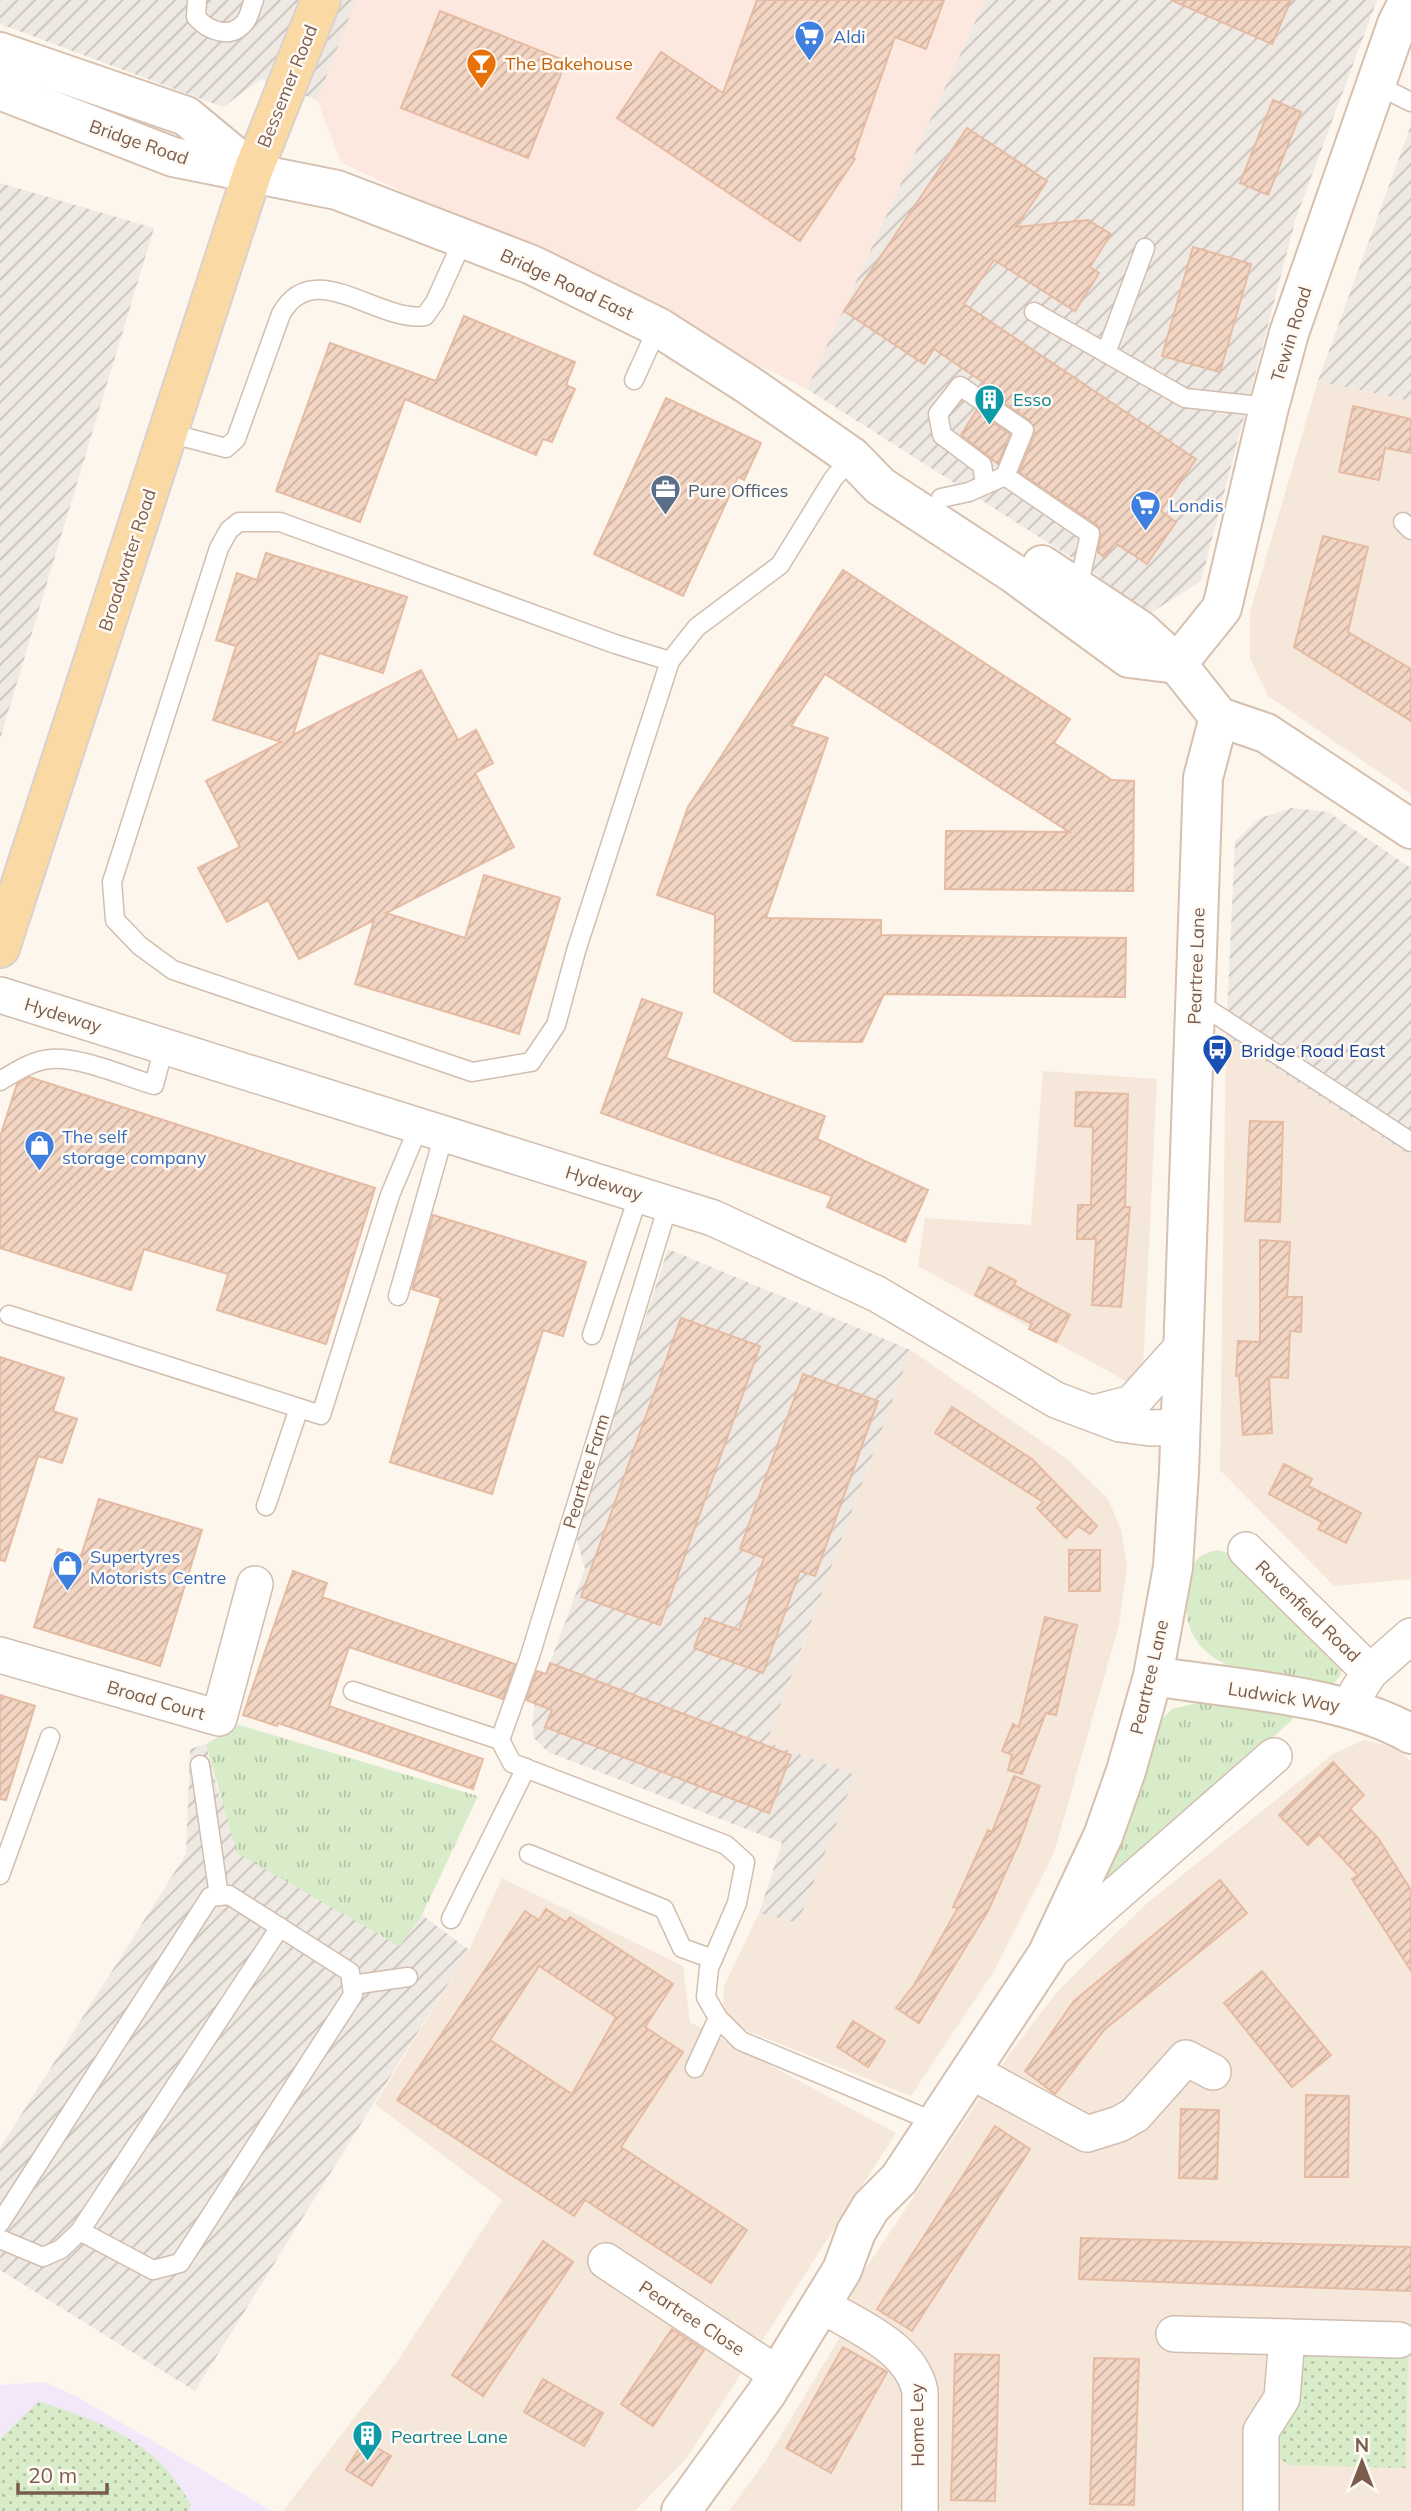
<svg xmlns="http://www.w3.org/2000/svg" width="1411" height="2511" viewBox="0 0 1411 2511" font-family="Mulish,sans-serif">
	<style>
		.residential { fill: #f5e8da }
		.commercial { fill: #fde8e0 }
		.industrial { fill: url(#industrial-furrows) }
		.education { fill: #f3e8fa }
		.grass { fill: url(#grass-tufts) }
		.park { fill: url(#park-dots) }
		.building { fill: url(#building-hatch); stroke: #e6bba3; stroke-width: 2; fill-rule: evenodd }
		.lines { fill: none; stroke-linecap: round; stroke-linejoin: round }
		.lane-casing { stroke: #d1beb0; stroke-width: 21 }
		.street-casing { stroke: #d1beb0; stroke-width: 38 }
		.secondary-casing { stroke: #d6c0b0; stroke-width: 42 }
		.primary-casing { stroke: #dad1cd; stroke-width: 42 }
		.lane { stroke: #fff; stroke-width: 18 }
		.street { stroke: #fff; stroke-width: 35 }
		.secondary { stroke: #fff; stroke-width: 38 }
		.primary { stroke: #fbd9a5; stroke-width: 38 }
		.labels { text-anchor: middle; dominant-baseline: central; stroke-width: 5; stroke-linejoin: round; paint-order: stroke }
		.shop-label { font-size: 18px; fill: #366cbe; stroke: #fffaf3; text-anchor: start }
		.food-label { font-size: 18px; fill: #c56008; stroke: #fffaf3; text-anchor: start }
		.street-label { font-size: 18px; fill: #7a5c4d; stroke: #fffaf3 }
		.culture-label { font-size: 18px; fill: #0d838f; stroke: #fffaf3; text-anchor: start }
		.service-label { font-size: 18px; fill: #4e5e75; stroke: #fffaf3; text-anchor: start }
		.transit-label { font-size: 18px; fill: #164399; stroke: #fffaf3; text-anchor: start }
	</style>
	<defs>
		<pattern id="industrial-furrows" width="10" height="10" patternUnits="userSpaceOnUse" patternTransform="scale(1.75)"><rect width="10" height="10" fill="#efe9e4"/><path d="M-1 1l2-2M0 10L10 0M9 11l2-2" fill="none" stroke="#c7c0bb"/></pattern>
		<pattern id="grass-tufts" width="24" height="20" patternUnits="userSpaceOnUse" patternTransform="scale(1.75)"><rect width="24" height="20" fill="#d8ecc9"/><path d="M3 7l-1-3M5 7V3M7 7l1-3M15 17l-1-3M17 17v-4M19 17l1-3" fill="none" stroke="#b4c2a5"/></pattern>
		<pattern id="park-dots" width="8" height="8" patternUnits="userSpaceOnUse" patternTransform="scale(1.75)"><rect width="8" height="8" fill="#d8ecc9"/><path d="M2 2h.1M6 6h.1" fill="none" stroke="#b4c2a5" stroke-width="1.8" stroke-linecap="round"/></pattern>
		<pattern id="building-hatch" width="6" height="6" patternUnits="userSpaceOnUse" patternTransform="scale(1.75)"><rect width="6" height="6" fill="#f3d5c3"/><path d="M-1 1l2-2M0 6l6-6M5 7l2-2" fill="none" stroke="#cab0a1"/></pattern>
	</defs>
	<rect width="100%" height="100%" fill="#fdf6ec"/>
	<g class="residential">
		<path d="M1318,381L1411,401V794L1268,696L1250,658V612Z"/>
		<path d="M1226,1036L1411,1156V1579L1334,1586L1220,1470Z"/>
		<path d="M1043,1071L1157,1079L1142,1390L918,1266L925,1218L1031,1225Z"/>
		<path d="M911,1350L1068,1460L1108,1499L1121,1530L1127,1567L1119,1625L1054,1853L994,1971L911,2096L745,2030L723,2011L724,1986L759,1913L798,1923L854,1775L767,1743Z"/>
		<path d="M1364,1740L1393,1747L1411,1761V2511H729L765,2462L843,2332L853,2287L1010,2053L1057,1992L1145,1905L1333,1754Z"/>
		<path d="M502,1878L683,1966L690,2022L896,2133L686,2459L635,2511H283L397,2362L502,2200L375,2104L469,1950Z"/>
	</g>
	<path class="commercial" d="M356,0H985L807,389L341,162L317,100Z"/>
	<g class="industrial">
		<path d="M0,0H356L317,100L261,79L223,107L0,24Z"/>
		<path d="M985,0H1377L1296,218L1201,581L1149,614L1083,565L807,389Z"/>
		<path d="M1411,125V401L1318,381Z"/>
		<path d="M0,183L154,228L0,739Z"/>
		<path d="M1292,808L1328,812L1411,868V1156L1226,1036L1235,841L1260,818Z"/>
		<path d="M668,1249L911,1350L767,1742L855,1775L798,1923L759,1913L782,1843L548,1752L534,1738L532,1725L535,1703L585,1569L575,1532Z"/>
		<path d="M206,1744L219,1795L400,1945L422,1915L469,1950L195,2391L0,2270V2148L186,1854L190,1749Z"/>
	</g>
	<path class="education" d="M44,2382L76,2396L272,2511H0V2385Z"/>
	<g class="grass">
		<path d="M1217,1550L1238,1556L1342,1667L1341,1675L1331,1687C1266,1675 1175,1677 1187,1587C1190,1565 1195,1555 1217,1550Z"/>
		<path d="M1201,1702L1294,1715L1292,1720L1113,1883L1105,1884L1102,1879L1160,1721L1172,1709Z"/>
		<path d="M239,1725L478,1796L422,1915L399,1946L237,1853L206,1744Z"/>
	</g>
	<g class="park">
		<path d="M1299,2354L1408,2356L1406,2468L1288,2465L1276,2455L1275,2432Z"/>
		<path d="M39,2401C105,2424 156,2440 191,2505L188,2511H0V2439Z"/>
	</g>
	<g class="building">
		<path d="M757,0H944L926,49L895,37L853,158L855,159L800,241L617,118L661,52L723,93Z"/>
		<path d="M1171,0H1291L1272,44Z"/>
		<path d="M440,11L566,61L528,158L401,108Z"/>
		<path d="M1273,100L1301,112L1268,195L1240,183Z"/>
		<path d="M967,128L1047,181L1016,227L1088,220L1111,234L1090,267L1099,273L1075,311L994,260L964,304L1196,459L1161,511L1176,522L1147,564L1115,543L1105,558L1098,552L1101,536L1097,525L1019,472L1035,434L1030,421L982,387L984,383L934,349L924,364L844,311Z"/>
		<path d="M1193,247L1251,264L1220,372L1162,356Z"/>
		<path d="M464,316L575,362L566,385L575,389L552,442L543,439L536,455L405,399L360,522L276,491L330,343L436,381Z"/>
		<path d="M666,398L761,443L744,480L738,477L683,596L594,554Z"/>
		<path d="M1353,406L1411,419V453L1385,448L1379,480L1339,472Z"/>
		<path d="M976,411L1010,434L998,464L961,435Z"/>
		<path d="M1323,536L1368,547L1348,632L1411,669V721L1294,647Z"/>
		<path d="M266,553L407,597L383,673L319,653L293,735L421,670L458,740L476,730L493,763L475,773L514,847L386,913L465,938L484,875L560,898L519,1034L355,984L374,920L299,959L268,900L227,922L198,868L240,847L206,781L281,742L213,720L236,646L216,640L237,573L257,580Z"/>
		<path d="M843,570L1070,719L1054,743L1112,780L1134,781L1133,891L945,889L946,831L1069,832L825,674L791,726L828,738L766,918L881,920V935L1126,938L1125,997L884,994L862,1042L794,1041L714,992L715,915L657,895L688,807Z"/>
		<path d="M642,999L682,1013L666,1058L825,1116L817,1139L928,1190L905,1242L827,1207L832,1196L601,1113Z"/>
		<path d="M29,1077L375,1188L326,1344L217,1310L228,1274L144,1249L131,1290L0,1248V1137L17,1084Z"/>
		<path d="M1076,1092L1128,1094L1125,1207H1130L1121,1307L1092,1305L1096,1239H1077L1078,1205H1091L1093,1127L1075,1126Z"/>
		<path d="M1250,1121L1283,1122L1280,1222L1245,1221Z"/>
		<path d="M433,1215L586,1262L563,1336L543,1330L492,1494L390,1462L441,1298L412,1289Z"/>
		<path d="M1260,1240L1290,1242L1287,1297H1302L1301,1332L1290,1331L1288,1378L1269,1377L1272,1433L1243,1435L1239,1376H1236L1238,1341L1260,1342Z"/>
		<path d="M989,1267L1016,1281L1014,1285L1070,1315L1056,1342L1029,1329L1032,1324L975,1295Z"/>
		<path d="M681,1318L760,1346L660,1625L581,1597Z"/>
		<path d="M0,1357L64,1378L53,1411L77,1419L62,1463L38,1456L5,1561L0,1560Z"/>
		<path d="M803,1374L878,1401L815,1576L800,1571L763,1673L694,1648L705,1618L739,1630L764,1558L740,1549Z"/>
		<path d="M952,1407L1032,1459L1097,1526L1090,1534L1078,1526L1066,1538L1037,1508L1043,1502L935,1433Z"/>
		<path d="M1284,1464L1312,1479L1308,1486L1361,1513L1346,1543L1318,1529L1322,1522L1269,1494Z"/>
		<path d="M99,1499L202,1530L160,1666L34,1627L58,1549L81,1556Z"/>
		<rect x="1069" y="1550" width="31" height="41"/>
		<path d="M293,1571L327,1583L322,1597L515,1664L503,1699L349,1647L329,1706L483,1759L473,1789L278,1723L277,1726L243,1715Z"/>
		<path d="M1045,1617L1077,1625L1056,1715L1046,1713L1022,1774L1008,1770L1012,1755L1002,1751L1013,1724L1019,1727Z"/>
		<path d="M550,1663L791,1755L769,1813L545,1727L552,1710L526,1700L537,1671L546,1674Z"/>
		<path d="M0,1695L35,1706L6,1800L0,1799Z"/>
		<path d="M1333,1762L1364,1795L1350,1809L1378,1838L1411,1890V1971L1352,1879L1358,1875L1319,1834L1308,1845L1279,1815Z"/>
		<path d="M1014,1776L1040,1786L1019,1843L988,1911L919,2023L896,2008L914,1985L958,1908L953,1907L988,1830L992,1832Z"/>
		<path d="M1220,1880L1247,1913L1104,2030L1055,2094L1025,2071L1074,2001Z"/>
		<path d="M546,1909L566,1922L570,1917L673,1984L645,2027L683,2052L621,2147L747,2230L711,2283L585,2200L574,2216L397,2100L525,1911L539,1920ZM539,1966L616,2017L572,2094L490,2040Z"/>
		<path d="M1262,1971L1331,2055L1292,2087L1224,2003Z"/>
		<path d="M853,2021L885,2041L868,2067L837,2047Z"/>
		<path d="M1306,2095L1349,2096L1348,2177H1305Z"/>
		<path d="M1181,2109L1219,2110L1217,2179L1179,2178Z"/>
		<path d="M995,2126L1030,2149L912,2331L877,2309Z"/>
		<path d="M1081,2238L1411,2247V2291L1079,2279Z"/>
		<path d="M543,2241L573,2262L483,2396L452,2375Z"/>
		<path d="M672,2329L704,2350L653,2426L621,2404Z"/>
		<path d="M843,2347L887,2372L831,2473L786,2448Z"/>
		<path d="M955,2354L999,2355L995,2501L951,2500Z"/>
		<path d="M1094,2358L1139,2359L1134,2505L1090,2504Z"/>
		<path d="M543,2379L603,2413L584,2446L524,2412Z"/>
		<path d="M364,2440L391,2456L372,2486L346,2470Z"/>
	</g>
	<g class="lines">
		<defs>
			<g id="lane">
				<path d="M197,0L196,17C208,31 231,40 245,22C250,16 251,6 254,0"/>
				<path d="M1377,85L1411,102"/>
				<path d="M1034,312L1185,398L1269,407"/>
				<path d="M1106,353L1145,248"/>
				<path d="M634,380L658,327"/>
				<path d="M169,433L226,448L236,439L281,314C314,255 377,323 425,316L435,302L464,238"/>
				<path d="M985,484L982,465L942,435L938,414L960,386L1024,430L1005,476"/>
				<path d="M941,498L969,492L1005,476L1090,534L1078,589"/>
				<path d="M1403,522L1411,530"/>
				<path d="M670,661L615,644L280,522H239L229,530L219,548L112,882L115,920L140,946L173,970L472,1072L531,1062L556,1025L576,951L670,661L697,627L780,565L833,479L852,457"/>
				<path d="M1194,1000L1411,1142"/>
				<path d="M0,1081C15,1072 33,1060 51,1059C79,1056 126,1077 154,1085L164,1047"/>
				<path d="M398,1296L444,1134"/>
				<path d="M9,1315L321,1415L390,1195L419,1126"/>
				<path d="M592,1335L639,1194"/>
				<path d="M266,1506L299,1408"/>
				<path d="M353,1691L500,1740L512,1763L726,1845L745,1862L737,1903L709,1968L706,1997L718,2018L741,2041L935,2122"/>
				<path d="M500,1740L530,1656L669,1202"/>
				<path d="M200,1765L219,1896"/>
				<path d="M529,1854L664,1909L682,1948L713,1959"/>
				<path d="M0,1875L50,1737"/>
				<path d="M451,1919L526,1768"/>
				<path d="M352,1985L408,1977"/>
				<path d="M695,2068L718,2018"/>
				<path d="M0,2223L210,1897L229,1895L350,1972L353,1995L180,2263L153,2270L80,2231"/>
				<path d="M0,2239L43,2257L61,2249L80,2231L280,1927"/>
			</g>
			<g id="street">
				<path d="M0,995L713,1218L877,1294L1056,1400L1120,1424L1150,1428L1181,1427"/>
				<path d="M1094,1413L1132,1403L1183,1346"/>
				<path d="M1246,1550L1370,1672"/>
				<path d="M0,1655L219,1718L255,1584"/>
				<path d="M1357,1692L1370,1672L1411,1636"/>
				<path d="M1049,1953L1274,1756"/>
				<path d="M969,2070L1087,2134L1119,2124L1135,2115L1186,2058L1213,2072"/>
				<path d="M606,2261L777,2374"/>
				<path d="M820,2304C857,2327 910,2346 920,2391V2511"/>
				<path d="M1174,2334L1399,2340"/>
				<path d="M1261,2511V2431L1282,2398L1287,2337"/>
			</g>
			<g id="secondary">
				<path d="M0,52L186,116L251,170"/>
				<path d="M0,90L173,157L337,190L532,265L658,327L747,384L852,457L880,486L1013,573L1129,658L1177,664"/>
				<path d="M1042,565L1140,630L1177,664L1219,717L1266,733L1411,829"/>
				<path d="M1177,664L1222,608L1269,407L1289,333L1397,24L1409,0"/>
				<path d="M1153,1676C1233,1689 1341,1694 1411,1734"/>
				<path d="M681,2511L766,2394L842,2270L856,2232L871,2207L899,2179L1047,1955L1103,1836L1126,1771L1153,1676L1173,1567L1179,1472L1203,778L1219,717"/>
			</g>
			<path id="primary" d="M0,948L253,171L321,0"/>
		</defs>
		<use href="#lane" class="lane-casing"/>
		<use href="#street" class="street-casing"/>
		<use href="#secondary" class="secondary-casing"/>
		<use href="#primary" class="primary-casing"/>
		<use href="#lane" class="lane"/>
		<use href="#street" class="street"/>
		<use href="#secondary" class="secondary"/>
		<use href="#primary" class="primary"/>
	</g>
	<defs>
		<symbol id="supermarket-pin" viewBox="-11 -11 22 30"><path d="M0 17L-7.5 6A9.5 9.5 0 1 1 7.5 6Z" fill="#3f7fe0" stroke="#fffaf3"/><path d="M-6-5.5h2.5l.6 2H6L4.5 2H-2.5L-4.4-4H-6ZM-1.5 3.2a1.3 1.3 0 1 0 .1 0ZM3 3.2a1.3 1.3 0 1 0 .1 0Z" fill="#fff"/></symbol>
		<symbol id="bar-pin" viewBox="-11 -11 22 30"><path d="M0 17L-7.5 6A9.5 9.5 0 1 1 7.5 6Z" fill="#e8710a" stroke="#fffaf3"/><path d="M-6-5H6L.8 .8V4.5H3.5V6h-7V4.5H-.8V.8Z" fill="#fff"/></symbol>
		<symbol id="building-pin" viewBox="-11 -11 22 30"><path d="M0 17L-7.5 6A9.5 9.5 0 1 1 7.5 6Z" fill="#0f9aa8" stroke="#fffaf3"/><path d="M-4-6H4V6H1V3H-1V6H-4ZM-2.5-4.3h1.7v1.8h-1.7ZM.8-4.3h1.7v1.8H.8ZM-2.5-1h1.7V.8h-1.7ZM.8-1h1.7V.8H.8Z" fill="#fff"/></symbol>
		<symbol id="office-pin" viewBox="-11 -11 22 30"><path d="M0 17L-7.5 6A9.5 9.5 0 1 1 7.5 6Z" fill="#5c6f8a" stroke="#fffaf3"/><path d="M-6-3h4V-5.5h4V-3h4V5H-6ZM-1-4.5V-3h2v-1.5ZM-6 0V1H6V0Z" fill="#fff"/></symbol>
		<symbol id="bus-pin" viewBox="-11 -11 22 30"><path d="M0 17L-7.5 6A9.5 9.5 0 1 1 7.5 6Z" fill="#1a4fb4" stroke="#fffaf3"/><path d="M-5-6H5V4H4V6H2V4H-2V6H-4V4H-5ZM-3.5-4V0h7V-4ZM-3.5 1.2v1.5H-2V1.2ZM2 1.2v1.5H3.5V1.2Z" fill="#fff"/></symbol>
		<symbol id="shop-pin" viewBox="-11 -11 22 30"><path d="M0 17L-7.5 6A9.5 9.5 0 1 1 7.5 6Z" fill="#3f7fe0" stroke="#fffaf3"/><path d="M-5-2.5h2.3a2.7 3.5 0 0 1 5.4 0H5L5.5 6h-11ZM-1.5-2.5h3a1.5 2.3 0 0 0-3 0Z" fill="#fff"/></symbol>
	</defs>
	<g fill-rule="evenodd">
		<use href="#supermarket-pin" x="792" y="18" width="35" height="47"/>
		<use href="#bar-pin" x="464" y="46" width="35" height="47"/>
		<use href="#building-pin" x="972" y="382" width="35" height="47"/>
		<use href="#office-pin" x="648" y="472" width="35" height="47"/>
		<use href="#supermarket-pin" x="1128" y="488" width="35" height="47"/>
		<use href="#bus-pin" x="1200" y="1032" width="35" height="47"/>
		<use href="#shop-pin" x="22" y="1128" width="35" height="47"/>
		<use href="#shop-pin" x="50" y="1548" width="35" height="47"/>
		<use href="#building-pin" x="350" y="2418" width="35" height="47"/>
	</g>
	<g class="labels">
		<g class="shop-label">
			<text x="833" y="36">Aldi</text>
			<text x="1169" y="505">Londis</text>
			<text x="62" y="1136">The self<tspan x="62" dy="21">storage company</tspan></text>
			<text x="90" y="1556">Supertyres<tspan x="90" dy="21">Motorists Centre</tspan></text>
		</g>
		<g class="food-label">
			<text x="505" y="63">The Bakehouse</text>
		</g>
		<g class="street-label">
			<text transform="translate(287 86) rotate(-68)">Bessemer Road</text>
			<text transform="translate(139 142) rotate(19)">Bridge Road</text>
			<text transform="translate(567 284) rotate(25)">Bridge Road East</text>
			<text transform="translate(1291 334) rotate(-73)">Tewin Road</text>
			<text transform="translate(127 560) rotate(-72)">Broadwater Road</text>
			<text transform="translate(1196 966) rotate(-88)">Peartree Lane</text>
			<text transform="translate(63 1015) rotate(17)">Hydeway</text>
			<text transform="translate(604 1183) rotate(17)">Hydeway</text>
			<text transform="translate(586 1471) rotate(-73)">Peartree Farm</text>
			<text transform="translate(1308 1611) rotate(44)">Ravenfield Road</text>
			<text transform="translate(1149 1677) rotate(-77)">Peartree Lane</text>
			<text transform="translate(1284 1697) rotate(9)">Ludwick Way</text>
			<text transform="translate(156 1700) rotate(16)">Broad Court</text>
			<text transform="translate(692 2318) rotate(33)">Peartree Close</text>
			<text transform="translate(917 2425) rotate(-91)">Home Ley</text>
		</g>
		<g class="culture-label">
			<text x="1013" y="399">Esso</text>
			<text x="391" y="2436">Peartree Lane</text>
		</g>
		<g class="service-label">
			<text x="688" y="490">Pure Offices</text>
		</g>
		<g class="transit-label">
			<text x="1241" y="1050">Bridge Road East</text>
		</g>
	</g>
	<g transform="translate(1362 2462)" stroke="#fffaf3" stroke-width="5" paint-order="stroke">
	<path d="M0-5L12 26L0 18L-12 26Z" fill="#7a5c4d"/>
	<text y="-10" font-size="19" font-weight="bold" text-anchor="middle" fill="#7a5c4d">N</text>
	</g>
	<path d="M18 2483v10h89v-10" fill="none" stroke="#7a5c4d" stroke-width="3.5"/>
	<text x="28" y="2483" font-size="21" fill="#7a5c4d" stroke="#fffaf3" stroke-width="5" paint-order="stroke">20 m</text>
</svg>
